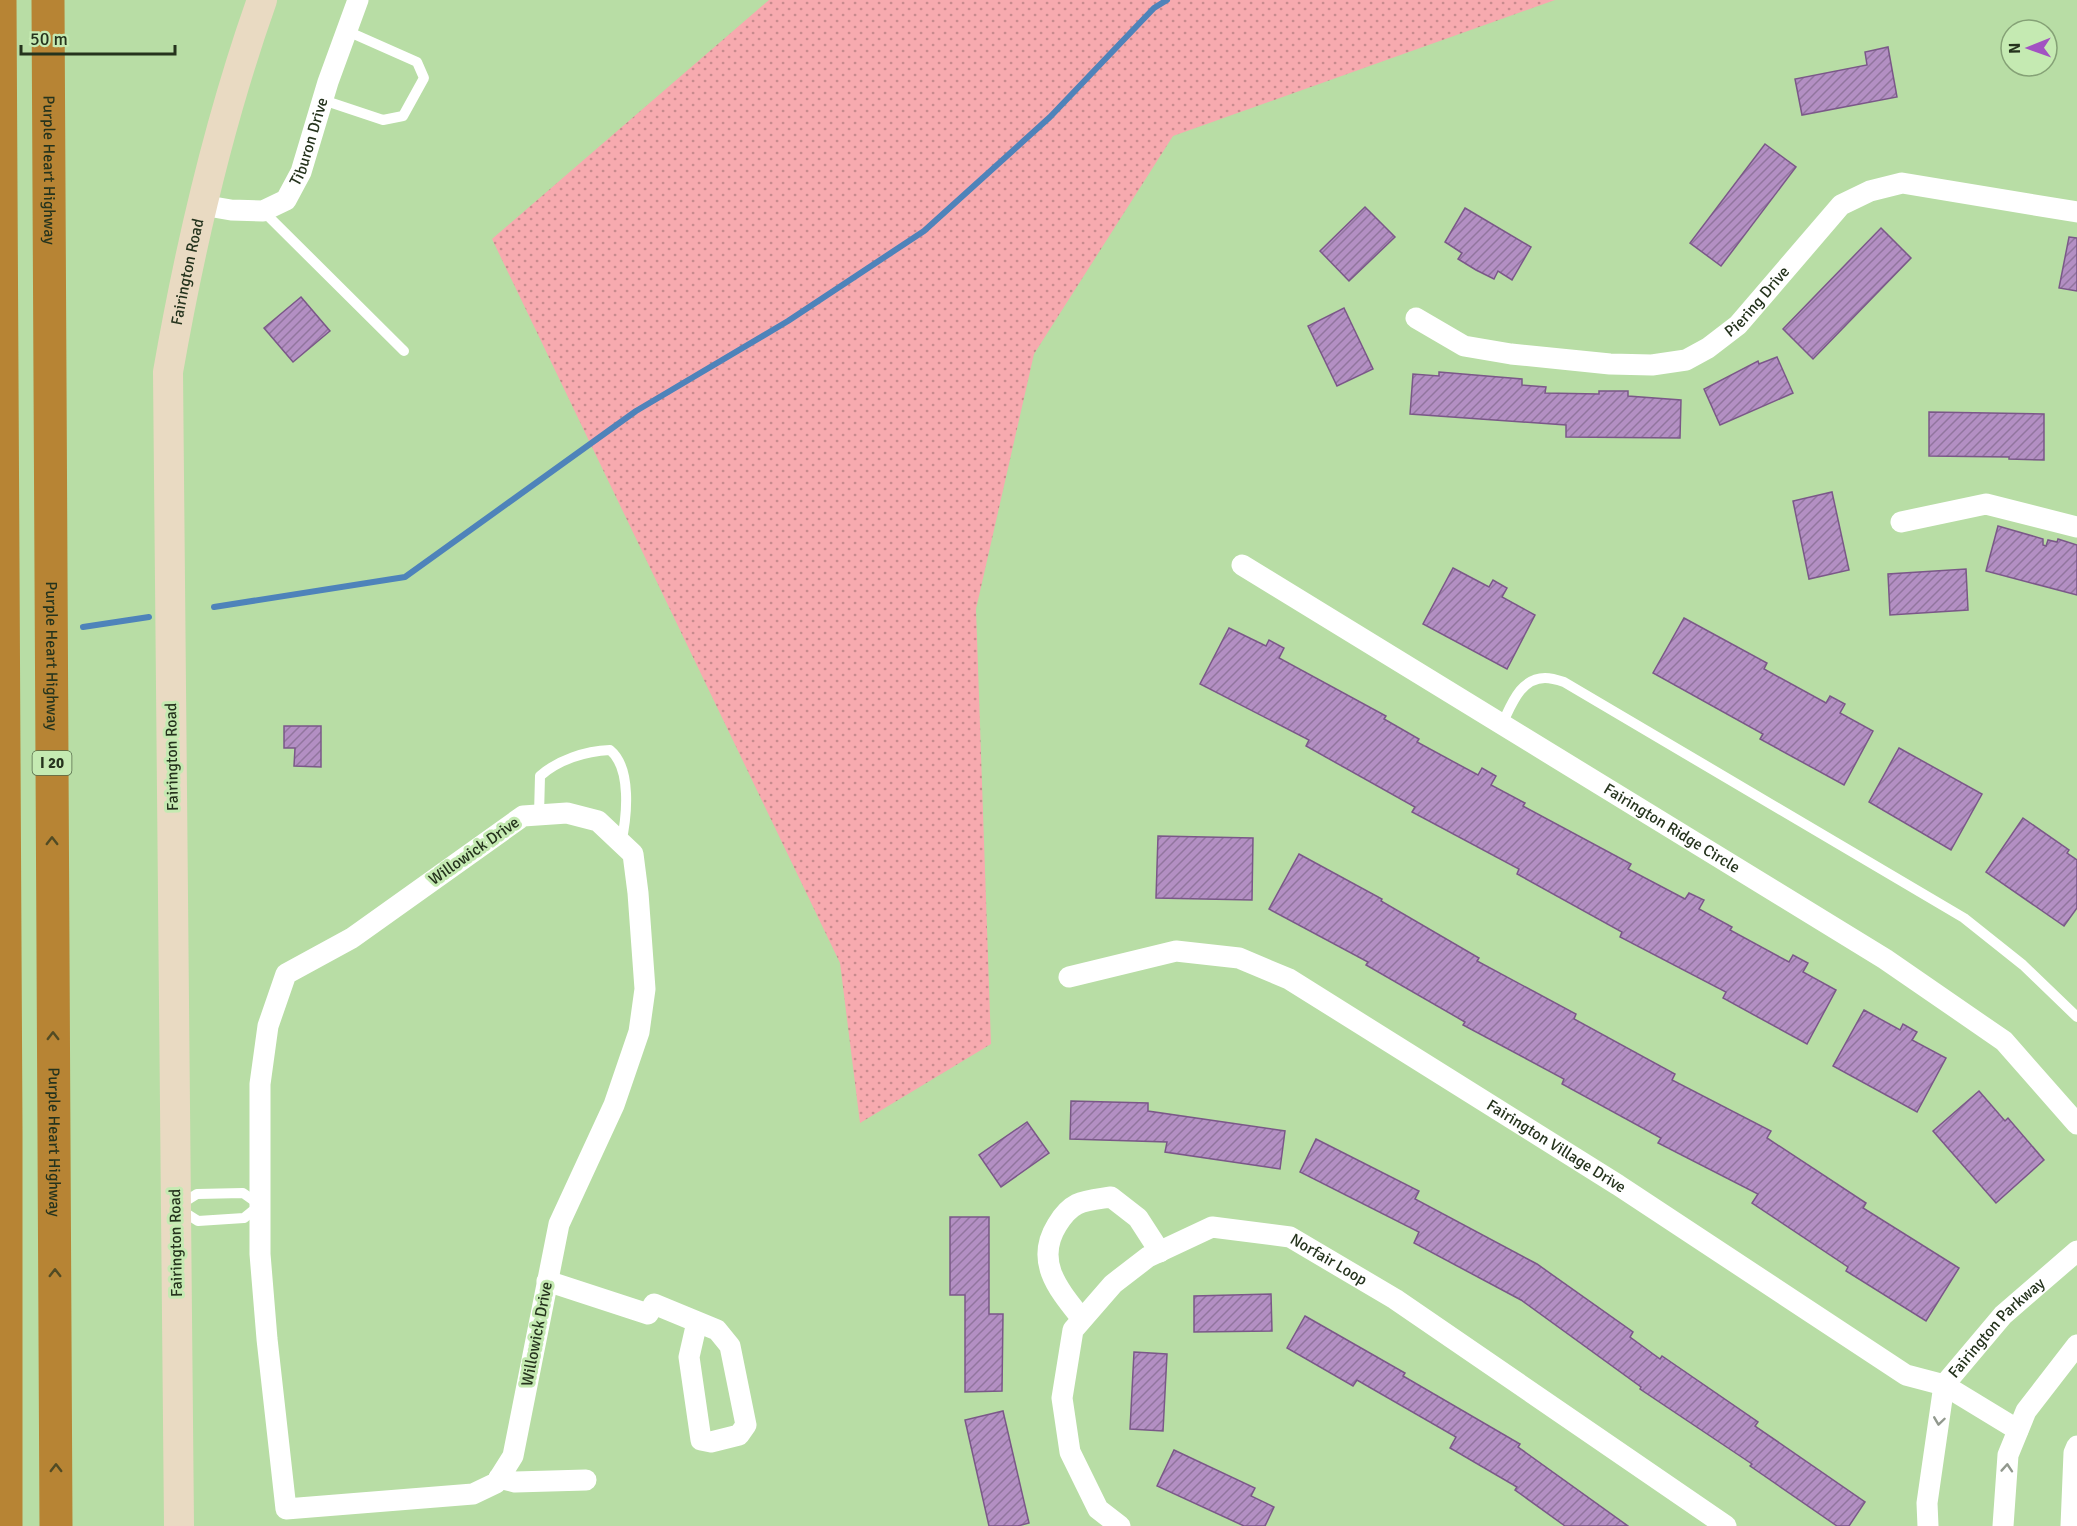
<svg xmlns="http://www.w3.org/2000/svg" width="2077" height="1526" viewBox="0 0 2077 1526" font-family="Signika,sans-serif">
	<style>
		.grass { fill: url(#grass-dots) }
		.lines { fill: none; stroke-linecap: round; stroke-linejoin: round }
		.stream { stroke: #4e83ba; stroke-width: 6 }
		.building { fill: url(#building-hatch); stroke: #7a5888; stroke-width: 1.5 }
		.lane { stroke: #fff; stroke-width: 10 }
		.street { stroke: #fff; stroke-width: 21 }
		.secondary { stroke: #e9dac2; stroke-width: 30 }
		.highway { stroke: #b78434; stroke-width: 33 }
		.oneway { stroke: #514b24 }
		.oneway2 { stroke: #92998e }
		.labels { text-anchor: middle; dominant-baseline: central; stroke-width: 6; stroke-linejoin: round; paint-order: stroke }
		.shield { fill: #c5eab2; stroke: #556a4a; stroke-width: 1.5 }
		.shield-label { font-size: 15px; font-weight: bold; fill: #25331d }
		.street-label { font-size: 16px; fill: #25331d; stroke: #c5eab2 }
	</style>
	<defs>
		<pattern id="grass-dots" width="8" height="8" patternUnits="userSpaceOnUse" patternTransform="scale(1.5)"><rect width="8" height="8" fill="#f7aaaf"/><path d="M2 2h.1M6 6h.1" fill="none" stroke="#c88b8e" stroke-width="1.8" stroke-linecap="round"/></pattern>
		<pattern id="building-hatch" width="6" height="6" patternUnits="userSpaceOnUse" patternTransform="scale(1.5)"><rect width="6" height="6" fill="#b38fc3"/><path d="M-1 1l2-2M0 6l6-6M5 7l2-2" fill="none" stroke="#91759e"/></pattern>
	</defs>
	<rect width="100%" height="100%" fill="#b8dda5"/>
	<path class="grass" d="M769,0H1555L1173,136L1034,354L976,609L991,1044L860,1123L840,963L492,239Z"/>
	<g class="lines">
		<g class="stream">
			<path d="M214,607L405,577L636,411L788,321L924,231L1050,117L1154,8L1167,0"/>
			<path d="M83,627L149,617"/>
		</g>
	</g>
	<g class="building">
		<path d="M1888,47L1897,97L1802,115L1795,79L1867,65L1865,52Z"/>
		<path d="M1765,144L1796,167L1721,266L1690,243Z"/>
		<path d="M1365,207L1395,237L1349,281L1320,251Z"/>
		<path d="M1465,208L1531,247L1512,280L1498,271L1494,279L1476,270L1458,259L1462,253L1445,242Z"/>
		<path d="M1881,228L1911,258L1813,359L1783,329Z"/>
		<path d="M2069,237L2077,238V291L2059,288Z"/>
		<path d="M301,297L330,331L293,362L264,328Z"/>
		<path d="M1344,308L1373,369L1337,386L1308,326Z"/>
		<path d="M1777,357L1793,393L1720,425L1704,389L1758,361L1759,364Z"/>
		<path d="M1439,372L1522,379V385L1546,387L1545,393L1599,394V391H1628V396L1681,400L1680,438L1566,437V425L1410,414L1413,374L1439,376Z"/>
		<path d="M1929,412L2044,414V460L2009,459V457L1929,456Z"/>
		<path d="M1832,492L1849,570L1809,579L1793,501Z"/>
		<path d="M1998,526L2043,539V545L2046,546L2048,540L2057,542L2058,539L2077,545V595L1986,571Z"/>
		<path d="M1453,568L1489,587L1493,580L1507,588L1502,597L1535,615L1507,669L1423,624Z"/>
		<path d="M1966,569L1968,610L1890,615L1888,574Z"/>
		<path d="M1684,618L1767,663L1764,669L1826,703L1830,696L1845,704L1840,713L1873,731L1844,785L1760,739L1763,734L1653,673Z"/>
		<path d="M1229,628L1266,646L1269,640L1284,648L1279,658L1386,716L1384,719L1419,739L1417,742L1478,775L1482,768L1496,776L1491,785L1525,803L1523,806L1631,864L1628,869L1685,899L1689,893L1704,900L1699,909L1732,927L1730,930L1789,962L1793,955L1808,963L1803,972L1836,990L1807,1044L1723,998L1726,992L1620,937L1622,932L1517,874L1519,869L1412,812L1415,807L1306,746L1309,740L1200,684Z"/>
		<path d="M284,726H321V767L294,766L295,748H284Z"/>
		<path d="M1899,748L1982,794L1951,850L1869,802Z"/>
		<path d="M2023,818L2069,850L2067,853L2077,860V908L2064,926L1986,872Z"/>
		<path d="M1158,836L1253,838L1252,900L1156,898Z"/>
		<path d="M1299,854L1382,899L1381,901L1479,958L1477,961L1576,1014L1574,1019L1675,1074L1672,1080L1771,1131L1767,1138L1866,1203L1863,1208L1959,1268L1926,1321L1846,1271L1848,1267L1752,1203L1758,1194L1658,1143L1661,1138L1562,1084L1564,1079L1463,1025L1465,1022L1366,965L1368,962L1269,909Z"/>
		<path d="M1864,1010L1900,1030L1903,1024L1917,1032L1912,1040L1946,1058L1917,1112L1833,1066Z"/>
		<path d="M1979,1091L2005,1121L2008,1118L2044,1160L1996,1203L1933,1131Z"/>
		<path d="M1071,1101L1148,1103V1111L1285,1131L1280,1169L1165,1152L1167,1142L1070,1139Z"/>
		<path d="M1027,1122L1049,1153L1001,1187L979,1155Z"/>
		<path d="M1316,1139L1419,1191L1415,1199L1537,1264L1633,1332L1630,1337L1660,1359L1662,1356L1758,1422L1755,1426L1865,1502L1849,1526H1837L1750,1466L1752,1464L1640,1389L1641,1387L1521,1300L1414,1243L1419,1232L1300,1172Z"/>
		<path d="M950,1217H989V1314H1003L1002,1391L965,1392V1295H950Z"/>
		<path d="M1271,1294L1272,1331L1194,1332V1296Z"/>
		<path d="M1305,1316L1405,1373L1403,1376L1520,1444L1518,1447L1628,1526H1565L1515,1490L1517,1487L1450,1448L1456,1437L1357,1380L1353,1386L1287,1348Z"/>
		<path d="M1134,1352L1167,1354L1163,1431L1130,1429Z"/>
		<path d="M1003,1411L1029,1523L1018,1526H989L965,1420Z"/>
		<path d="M1174,1450L1255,1488L1251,1496L1274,1507L1265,1526H1244L1157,1486Z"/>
	</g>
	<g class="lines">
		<g class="lane">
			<path d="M323,100L383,120L403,116L424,78L417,62L347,31"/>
			<path d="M263,211L404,351"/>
			<path d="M1502,724C1511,706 1520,678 1545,678C1551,678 1558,680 1564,682L1964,918L2023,965L2077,1017"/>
			<path d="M539,815L540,776C558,760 585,751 610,750C632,768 627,817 621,843"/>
			<path d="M243,1193L260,1205L244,1218L198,1221L176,1207L197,1194Z"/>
		</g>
		<g class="street">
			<path id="s1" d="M202,205L231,210L263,211L286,200L301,172L328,82L358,0"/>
			<path id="s2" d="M1416,318L1464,346L1511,354L1610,364L1652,365L1686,360L1708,348L1738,325L1841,205L1870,191L1902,183L2077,212"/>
			<path d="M1901,522L1986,504L2077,527"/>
			<path id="s3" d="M1242,565L1885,959L2004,1041L2077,1124"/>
			<path d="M567,813L598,821L633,854L638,893L645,989L639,1032L614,1105L559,1224L513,1456L496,1483L473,1494L286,1509L267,1339L260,1254V1084L268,1026L286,974L352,938L523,816Z"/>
			<path id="s4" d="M1069,977L1176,951L1239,958L1289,979L1618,1185L1906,1375L1944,1385L2018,1430"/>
			<path d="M547,1281L648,1314L654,1304L717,1330L730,1346L746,1425L739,1435L711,1442L701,1440L689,1357L697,1322"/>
			<path d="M1082,1319C1059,1290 1034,1262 1057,1225C1072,1200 1084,1201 1111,1197L1138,1218L1160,1252"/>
			<path d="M499,1478L515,1482L586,1480"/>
			<path id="s5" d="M1120,1526L1098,1509L1070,1452L1062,1398L1073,1330L1113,1284L1148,1257L1212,1227L1290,1237L1395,1299L1726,1526"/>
			<path id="s6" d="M1928,1526L1927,1503L1944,1385L2003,1315L2077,1251"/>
			<path d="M2003,1526L2008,1455L2026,1411L2077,1345"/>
			<path d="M2071,1526L2074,1453L2077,1446"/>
		</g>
		<path class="secondary" id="s7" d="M179,1526L168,372C190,246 219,121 262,0"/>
		<g class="highway">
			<path d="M0,0L6,1133V1526"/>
			<path id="s8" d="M48,0L56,1526"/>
		</g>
	</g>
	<defs><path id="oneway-chevron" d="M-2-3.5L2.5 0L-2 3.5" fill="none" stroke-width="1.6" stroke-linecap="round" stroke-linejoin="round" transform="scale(1.5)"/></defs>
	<g class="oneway">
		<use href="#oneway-chevron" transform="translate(52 841) rotate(-90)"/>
		<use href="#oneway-chevron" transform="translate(53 1036) rotate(-90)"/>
		<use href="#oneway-chevron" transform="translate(55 1273) rotate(-90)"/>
		<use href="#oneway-chevron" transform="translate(56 1468) rotate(-90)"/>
	</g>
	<g class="oneway2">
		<use href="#oneway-chevron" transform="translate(1939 1421) rotate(98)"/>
		<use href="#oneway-chevron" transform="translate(2007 1468) rotate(-86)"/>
	</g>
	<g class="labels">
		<rect class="shield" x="32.5" y="751" width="39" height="24" rx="4.5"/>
		<g class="shield-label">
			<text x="52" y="763">I 20</text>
		</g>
		<g class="street-label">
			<text stroke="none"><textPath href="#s1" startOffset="150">Tiburon Drive</textPath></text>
			<text stroke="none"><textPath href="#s8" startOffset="170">Purple Heart Highway</textPath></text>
			<text stroke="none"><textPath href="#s7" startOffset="1256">Fairington Road</textPath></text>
			<text stroke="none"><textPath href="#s2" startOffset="372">Piering Drive</textPath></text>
			<text stroke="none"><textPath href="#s8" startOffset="656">Purple Heart Highway</textPath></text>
			<text transform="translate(172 757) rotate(-91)">Fairington Road</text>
			<text stroke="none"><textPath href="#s3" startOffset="504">Fairington Ridge Circle</textPath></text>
			<text transform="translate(474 851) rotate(-35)">Willowick Drive</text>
			<text stroke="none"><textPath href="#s8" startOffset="1142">Purple Heart Highway</textPath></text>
			<text stroke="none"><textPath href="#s4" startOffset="543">Fairington Village Drive</textPath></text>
			<text transform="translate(176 1243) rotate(-91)">Fairington Road</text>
			<text stroke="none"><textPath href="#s5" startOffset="514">Norfair Loop</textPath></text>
			<text stroke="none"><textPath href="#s6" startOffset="220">Fairington Parkway</textPath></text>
			<text transform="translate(537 1334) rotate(-79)">Willowick Drive</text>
		</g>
	</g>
	<g transform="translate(2029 48) rotate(269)"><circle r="28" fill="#c5eab2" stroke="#85a176" stroke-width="1.5"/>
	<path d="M0-4.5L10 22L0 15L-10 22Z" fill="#a252c2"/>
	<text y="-9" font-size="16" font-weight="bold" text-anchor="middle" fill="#25331d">N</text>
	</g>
	<path d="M21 45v9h154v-9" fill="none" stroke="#25331d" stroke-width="3"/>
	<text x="30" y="45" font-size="18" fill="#25331d" stroke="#c5eab2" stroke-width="4.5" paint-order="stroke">50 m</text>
</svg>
